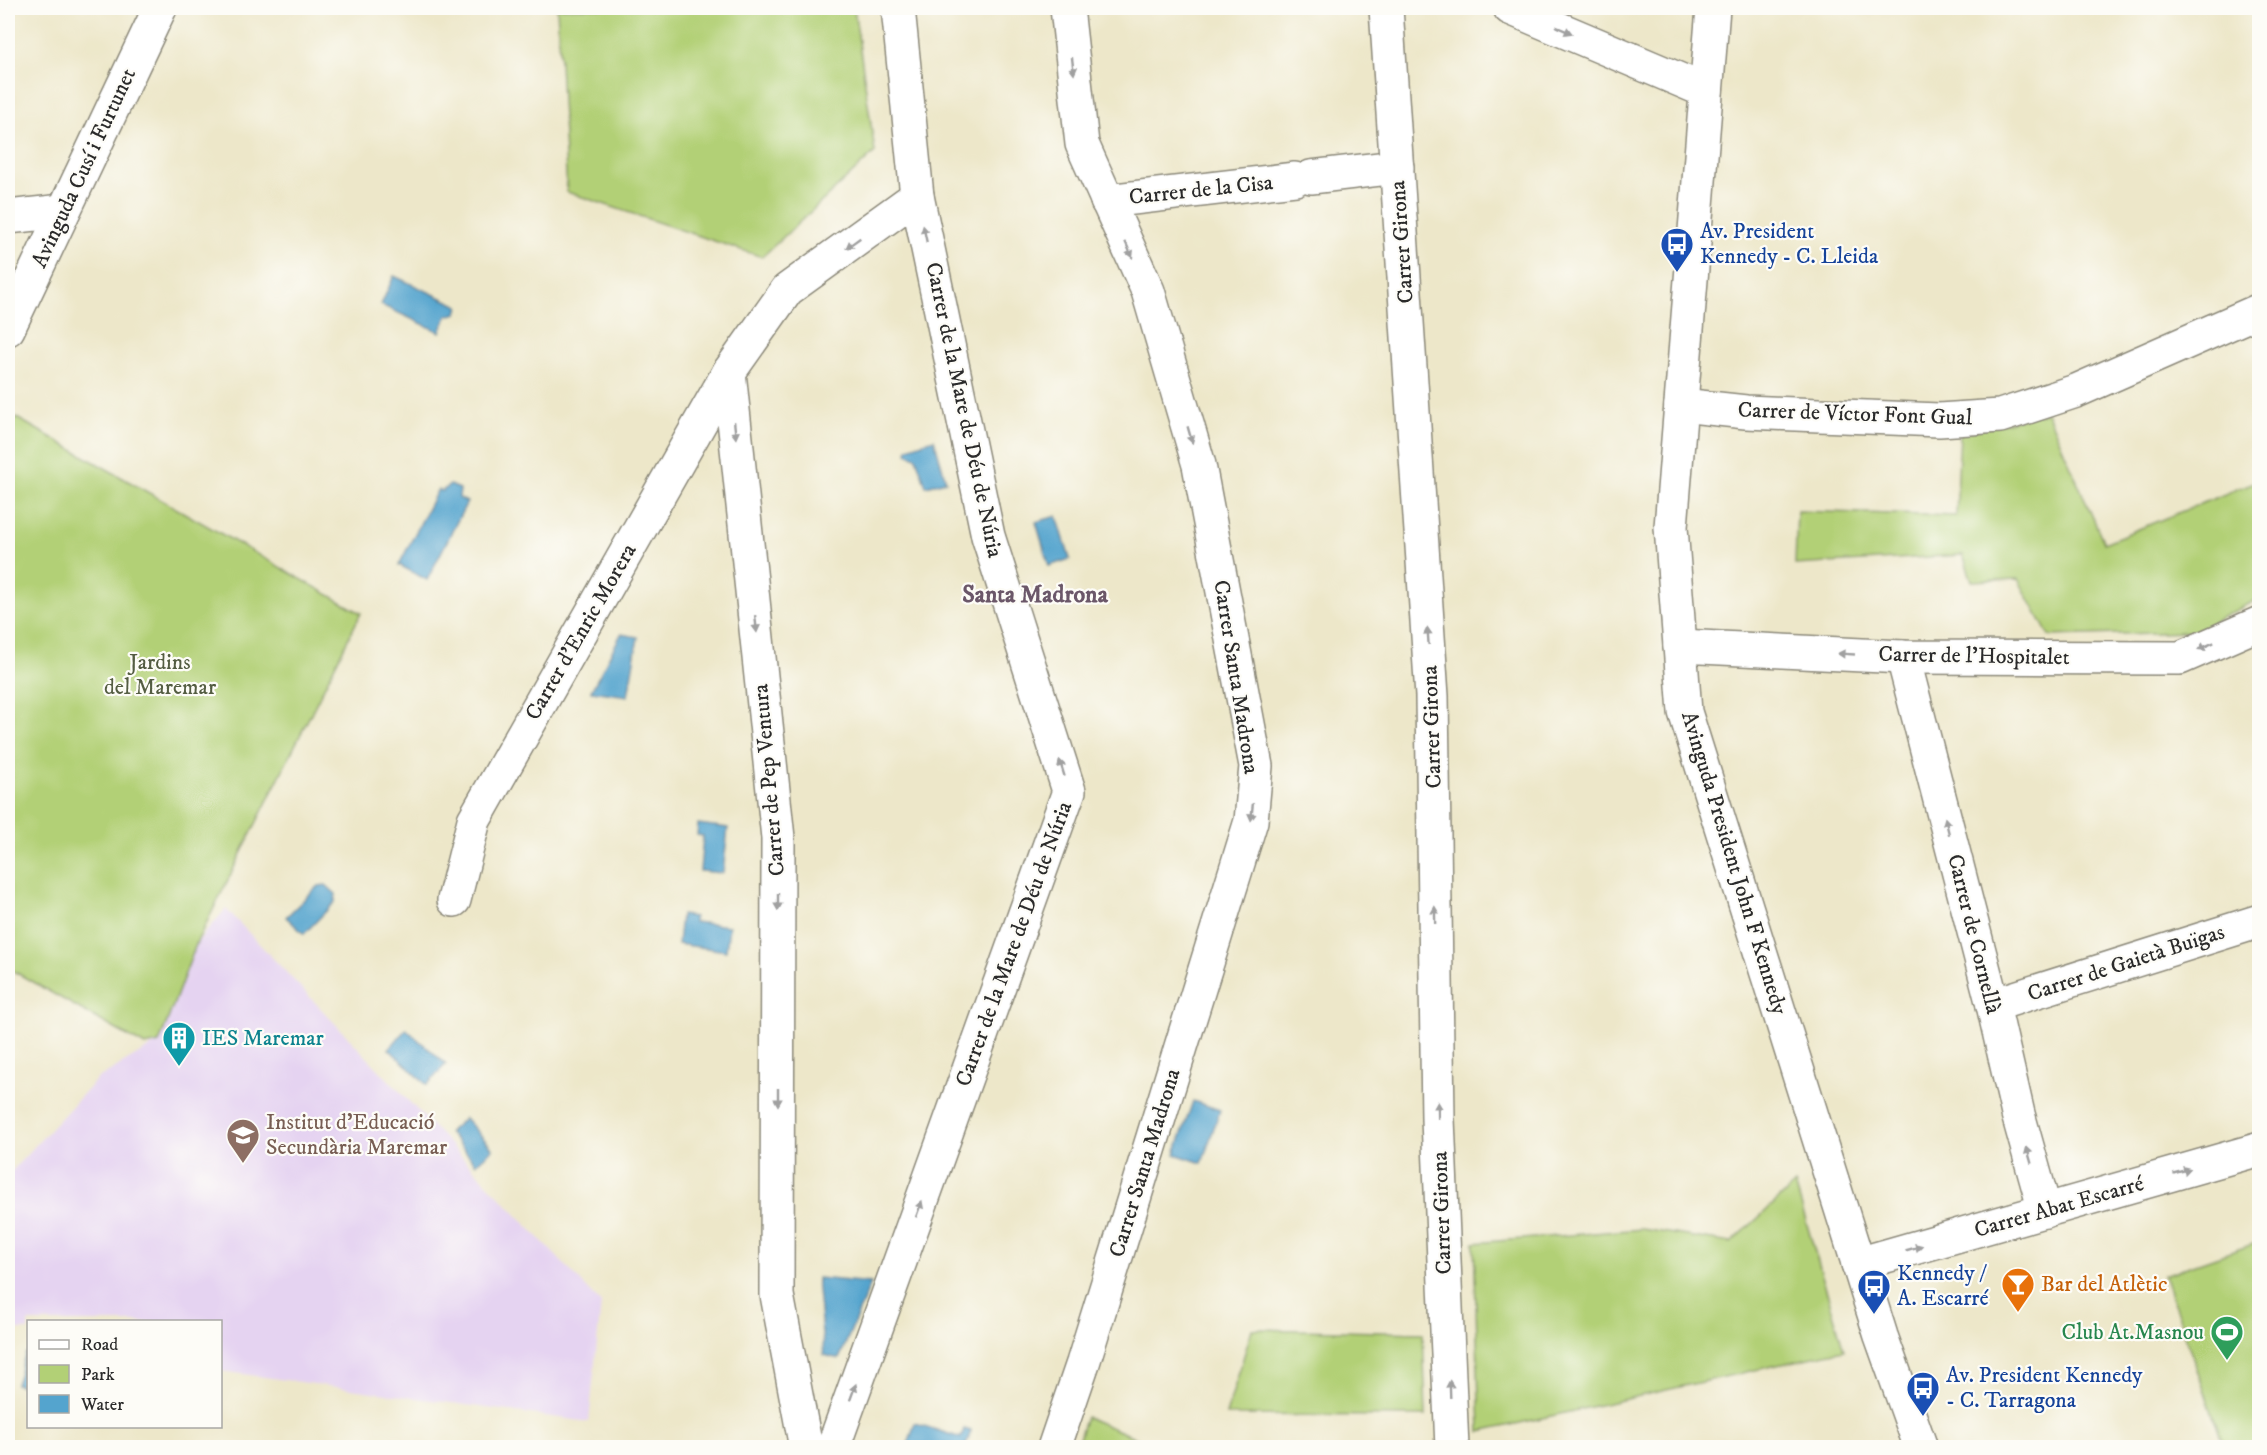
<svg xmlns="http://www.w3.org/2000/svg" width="2267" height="1455" viewBox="0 0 2267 1455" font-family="'IM FELL DW Pica',serif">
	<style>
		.built { fill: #e5d3f1 }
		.green { fill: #b2d076; stroke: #6e7e50; stroke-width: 1.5 }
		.water { fill: #54a4ce; stroke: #40687c; stroke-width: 1.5 }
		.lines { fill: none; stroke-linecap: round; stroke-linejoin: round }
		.minor-casing { stroke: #8c897a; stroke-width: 36 }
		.minor { stroke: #fff; stroke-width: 33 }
		.oneway { fill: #a0a0a0 }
		.labels { text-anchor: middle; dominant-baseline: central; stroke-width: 4.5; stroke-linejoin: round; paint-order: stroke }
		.street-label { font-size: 22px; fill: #2b2b2b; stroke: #fdfcf7 }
		.transit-label { font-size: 22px; fill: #164399; stroke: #fdfcf7; text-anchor: start }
		.park-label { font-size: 22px; fill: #545d42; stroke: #fdfcf7 }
		.culture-label { font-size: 22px; fill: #0d838f; stroke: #fdfcf7; text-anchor: start }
		.education-label { font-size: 22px; fill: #785e54; stroke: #fdfcf7; text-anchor: start }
		.food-label { font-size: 22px; fill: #c56008; stroke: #fdfcf7; text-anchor: start }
		.leisure-label { font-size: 22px; fill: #27864d; stroke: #fdfcf7; text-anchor: end }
		.neighbourhood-label { font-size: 24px; font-weight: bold; fill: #6b5769; stroke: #fdfcf7 }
	</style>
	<rect width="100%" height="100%" fill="#fdfcf7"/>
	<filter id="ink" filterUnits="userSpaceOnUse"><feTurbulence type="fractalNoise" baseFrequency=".0167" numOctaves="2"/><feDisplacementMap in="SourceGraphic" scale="12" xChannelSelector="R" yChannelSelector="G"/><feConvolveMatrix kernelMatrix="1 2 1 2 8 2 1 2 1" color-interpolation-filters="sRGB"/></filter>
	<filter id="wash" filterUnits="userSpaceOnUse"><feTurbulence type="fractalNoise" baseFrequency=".008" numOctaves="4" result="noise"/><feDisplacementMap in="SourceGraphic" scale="24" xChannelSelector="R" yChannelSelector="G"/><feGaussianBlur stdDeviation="1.35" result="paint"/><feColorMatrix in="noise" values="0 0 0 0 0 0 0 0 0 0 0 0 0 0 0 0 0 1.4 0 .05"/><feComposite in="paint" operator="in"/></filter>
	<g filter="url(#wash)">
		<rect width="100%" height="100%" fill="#ede7c9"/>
		<path class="built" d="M226,909L601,1303L589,1422L221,1371L220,1322H28V1330H8V1175L98,1078L159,1042L197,942Z"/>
		<g class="green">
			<path d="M557,8H854L875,152L762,257L567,192Z"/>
			<path d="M2047,412L2104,543L2259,480V599L2193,632L2049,636L2018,579L1972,581L1963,555L1795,565L1797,511L1956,516L1960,434Z"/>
			<path d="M8,413L361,613L197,942L159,1043L145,1046L8,968Z"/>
			<path d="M1795,1184L1844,1350L1480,1432L1474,1243L1642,1229L1731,1243Z"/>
			<path d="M2259,1242V1447H2224L2164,1275Z"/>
			<path d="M1252,1329L1423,1333L1426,1416L1226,1415Z"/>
			<path d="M1086,1417L1157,1447H1076Z"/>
		</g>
		<g class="water">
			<path d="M394,276L459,306L457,313L447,316L440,332L381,305Z"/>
			<path d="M934,439L946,481L926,486L916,457L907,453L908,448Z"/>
			<path d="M450,485L460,489L459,498L467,502L427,580L399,565L438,489L442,491Z"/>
			<path d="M1057,516L1070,559L1049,566L1036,522Z"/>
			<path d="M621,634L638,637L628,696L591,691Z"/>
			<path d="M698,824L728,828L723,873L700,871L703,836L697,835Z"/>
			<path d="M326,885L336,894L335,902L304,934L286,917L318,886Z"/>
			<path d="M681,915L694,917V922L729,926L726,951L678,944Z"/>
			<path d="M406,1029L446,1064L427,1085L389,1049Z"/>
			<path d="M1193,1101L1220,1110L1202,1163L1175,1154Z"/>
			<path d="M465,1118L493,1149L476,1164L449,1132Z"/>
			<path d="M817,1278L871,1283L839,1359L824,1355Z"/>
			<path d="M26,1353H28V1388L16,1384Z"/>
			<path d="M915,1423L961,1438L964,1429L971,1431L965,1447H907Z"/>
		</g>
	</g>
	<g filter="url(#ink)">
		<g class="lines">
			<defs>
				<g id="minor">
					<path d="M1386,8L1432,696L1438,1119L1452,1448"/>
					<path d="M1510,8L1706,91"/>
					<path d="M1713,8L1671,527L1685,712L1881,1336L1921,1448"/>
					<path d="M1311,177L1397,167"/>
					<path d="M1107,201L1295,179"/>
					<path d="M8,217L63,211"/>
					<path d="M8,329L160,8"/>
					<path d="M729,372L778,838L777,1295L806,1448"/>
					<path d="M1681,405L1746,412L1939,420L2000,416L2076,391L2260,310"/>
					<path d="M1680,646L1903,657L2180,658L2260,623"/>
					<path d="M1903,657L1993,1005L2018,1114L2045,1211"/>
					<path d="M454,900L474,820L729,372L787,290L917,196"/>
					<path d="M1993,1005L2260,921"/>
					<path d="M1858,1264L2260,1149"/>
					<path d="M833,1448L1069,791L988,536L917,196L898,8"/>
					<path d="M1054,1448L1083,1363L1251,821L1256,766L1199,465L1148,291L1082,144L1067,8"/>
				</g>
			</defs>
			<use href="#minor" class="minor-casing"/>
			<use href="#minor" class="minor"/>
		</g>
		<defs><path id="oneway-solid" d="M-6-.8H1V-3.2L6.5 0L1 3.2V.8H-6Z" transform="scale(1.5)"/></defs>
		<g class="oneway">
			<use href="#oneway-solid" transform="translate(1564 30) rotate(23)"/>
			<use href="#oneway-solid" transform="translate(1073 66) rotate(83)"/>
			<use href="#oneway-solid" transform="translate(925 234) rotate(-102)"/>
			<use href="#oneway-solid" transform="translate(853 243) rotate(144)"/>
			<use href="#oneway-solid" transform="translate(1129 250) rotate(66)"/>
			<use href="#oneway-solid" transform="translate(735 430) rotate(84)"/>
			<use href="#oneway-solid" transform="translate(1190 435) rotate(74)"/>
			<use href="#oneway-solid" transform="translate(756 624) rotate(84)"/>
			<use href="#oneway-solid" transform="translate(1428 636) rotate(-94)"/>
			<use href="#oneway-solid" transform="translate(2206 646) rotate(156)"/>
			<use href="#oneway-solid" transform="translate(1846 654) rotate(-177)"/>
			<use href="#oneway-solid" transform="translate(1062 768) rotate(-107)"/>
			<use href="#oneway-solid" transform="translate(1252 812) rotate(96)"/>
			<use href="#oneway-solid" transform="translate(1947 826) rotate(-104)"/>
			<use href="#oneway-solid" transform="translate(778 902) rotate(90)"/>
			<use href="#oneway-solid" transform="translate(1435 915) rotate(-91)"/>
			<use href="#oneway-solid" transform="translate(778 1097) rotate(90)"/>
			<use href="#oneway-solid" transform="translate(1438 1110) rotate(-91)"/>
			<use href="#oneway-solid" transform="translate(2029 1155) rotate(-106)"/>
			<use href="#oneway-solid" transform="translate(2182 1171) rotate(-16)"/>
			<use href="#oneway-solid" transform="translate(919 1209) rotate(-70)"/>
			<use href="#oneway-solid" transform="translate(1914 1248) rotate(-16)"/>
			<use href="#oneway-solid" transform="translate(1450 1389) rotate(-92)"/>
			<use href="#oneway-solid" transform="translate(853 1392) rotate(-70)"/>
		</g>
	</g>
	<defs>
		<symbol id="bus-pin" viewBox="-11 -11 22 30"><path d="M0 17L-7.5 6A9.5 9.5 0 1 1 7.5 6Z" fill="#1a4fb4" stroke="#fdfcf7"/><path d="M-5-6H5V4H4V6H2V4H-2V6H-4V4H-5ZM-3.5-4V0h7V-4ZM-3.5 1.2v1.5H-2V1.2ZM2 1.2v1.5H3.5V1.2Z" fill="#fff"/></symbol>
		<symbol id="building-pin" viewBox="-11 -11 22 30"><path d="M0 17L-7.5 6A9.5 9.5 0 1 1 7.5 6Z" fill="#0f9aa8" stroke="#fdfcf7"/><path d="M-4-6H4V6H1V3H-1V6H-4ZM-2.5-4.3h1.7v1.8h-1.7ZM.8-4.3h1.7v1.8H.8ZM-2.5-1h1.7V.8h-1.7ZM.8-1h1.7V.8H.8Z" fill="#fff"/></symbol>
		<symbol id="school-pin" viewBox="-11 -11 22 30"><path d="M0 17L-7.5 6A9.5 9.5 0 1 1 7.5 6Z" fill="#8d6e63" stroke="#fdfcf7"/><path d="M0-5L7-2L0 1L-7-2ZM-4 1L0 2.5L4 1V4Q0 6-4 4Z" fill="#fff"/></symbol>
		<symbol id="bar-pin" viewBox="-11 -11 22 30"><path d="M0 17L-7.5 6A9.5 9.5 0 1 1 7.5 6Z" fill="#e8710a" stroke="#fdfcf7"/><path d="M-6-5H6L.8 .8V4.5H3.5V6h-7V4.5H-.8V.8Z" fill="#fff"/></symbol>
		<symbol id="stadium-pin" viewBox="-11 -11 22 30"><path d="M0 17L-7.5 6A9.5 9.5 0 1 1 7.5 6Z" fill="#2e9e5b" stroke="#fdfcf7"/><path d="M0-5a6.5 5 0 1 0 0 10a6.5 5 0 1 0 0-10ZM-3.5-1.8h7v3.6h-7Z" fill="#fff"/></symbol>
	</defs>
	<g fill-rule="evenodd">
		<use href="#bus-pin" x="1658" y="225" width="38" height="52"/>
		<use href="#building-pin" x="160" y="1019" width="38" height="52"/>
		<use href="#school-pin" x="224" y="1116" width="38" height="52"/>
		<use href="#bar-pin" x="1999" y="1265" width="38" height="52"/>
		<use href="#bus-pin" x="1855" y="1267" width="38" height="52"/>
		<use href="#stadium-pin" x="2208" y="1313" width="38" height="52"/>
		<use href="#bus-pin" x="1904" y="1369" width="38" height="52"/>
	</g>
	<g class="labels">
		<g class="street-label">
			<text transform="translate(84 168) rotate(-65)">Avinguda Cusí i Furtunet</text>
			<text transform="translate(1201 190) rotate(-6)">Carrer de la Cisa</text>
			<text transform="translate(1402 242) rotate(-94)">Carrer Girona</text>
			<text transform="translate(964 410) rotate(78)">Carrer de la Mare de Déu de Núria</text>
			<text transform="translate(1855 414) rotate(2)">Carrer de Víctor Font Gual</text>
			<text transform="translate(581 632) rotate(-60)">Carrer d'Enric Morera</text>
			<text transform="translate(1974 656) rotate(1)">Carrer de l'Hospitalet</text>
			<text transform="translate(1236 677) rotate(81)">Carrer Santa Madrona</text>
			<text transform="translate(1432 727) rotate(-92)">Carrer Girona</text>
			<text transform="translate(769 780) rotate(-95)">Carrer de Pep Ventura</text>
			<text transform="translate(1734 863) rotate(73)">Avinguda President John F Kennedy</text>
			<text transform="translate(1974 934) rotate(76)">Carrer de Cornellà</text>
			<text transform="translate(1014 944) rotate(-70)">Carrer de la Mare de Déu de Núria</text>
			<text transform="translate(2126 963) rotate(-18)">Carrer de Gaietà Buïgas</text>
			<text transform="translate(1145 1163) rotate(-73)">Carrer Santa Madrona</text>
			<text transform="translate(2059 1207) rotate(-16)">Carrer Abat Escarré</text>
			<text transform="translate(1442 1213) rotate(-92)">Carrer Girona</text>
		</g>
		<g class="transit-label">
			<text x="1700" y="231">Av. President<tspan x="1700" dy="25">Kennedy - C. Lleida</tspan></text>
			<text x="1897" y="1273">Kennedy /<tspan x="1897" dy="25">A. Escarré</tspan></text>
			<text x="1946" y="1375">Av. President Kennedy<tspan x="1946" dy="25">- C. Tarragona</tspan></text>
		</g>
		<g class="park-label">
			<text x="160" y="662">Jardins<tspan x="160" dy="25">del Maremar</tspan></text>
		</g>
		<g class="culture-label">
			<text x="202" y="1038">IES Maremar</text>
		</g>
		<g class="education-label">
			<text x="266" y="1122">Institut d'Educació<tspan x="266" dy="25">Secundària Maremar</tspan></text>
		</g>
		<g class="food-label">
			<text x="2041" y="1284">Bar del Atlètic</text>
		</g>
		<g class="leisure-label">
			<text x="2204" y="1332">Club At.Masnou</text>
		</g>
		<g class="neighbourhood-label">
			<text x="1035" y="595">Santa Madrona</text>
		</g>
	</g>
	<rect width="2267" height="1455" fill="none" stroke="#fdfcf7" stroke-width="30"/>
	<rect x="27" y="1320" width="195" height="108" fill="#fdfcf7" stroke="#a9a8a5" stroke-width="1.5"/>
	<rect x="39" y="1340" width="30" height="9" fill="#ffffff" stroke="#a9a8a5" stroke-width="1.5"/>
	<text x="81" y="1350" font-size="18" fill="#2b2b2b">Road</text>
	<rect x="39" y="1365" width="30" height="18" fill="#b2d076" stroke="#a9a8a5" stroke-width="1.5"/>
	<text x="81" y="1380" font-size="18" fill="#2b2b2b">Park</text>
	<rect x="39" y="1395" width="30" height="18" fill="#54a4ce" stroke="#a9a8a5" stroke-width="1.5"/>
	<text x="81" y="1410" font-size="18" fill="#2b2b2b">Water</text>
</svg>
